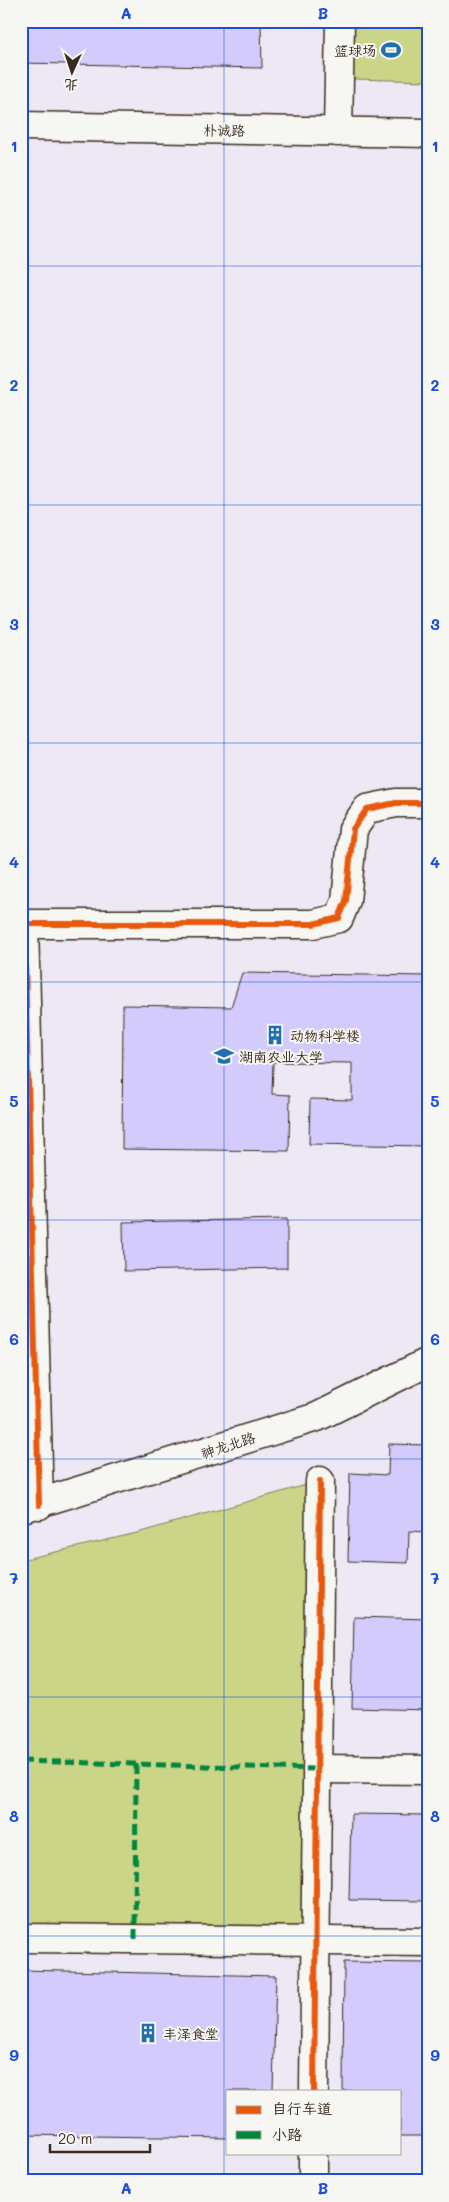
<svg xmlns="http://www.w3.org/2000/svg" width="449" height="2202" viewBox="0 0 449 2202" font-family="Mali,'LXGW WenKai TC',sans-serif">
	<style>
		.built { fill: #ece9f5; fill-rule: evenodd }
		.green { fill: #cad588; stroke: #828053 }
		.building { fill: #d4cbfd; stroke: #3b2a1e }
		.lines { fill: none; stroke-linecap: round; stroke-linejoin: round }
		.street-casing { stroke: #3b2a1e; stroke-width: 31 }
		.street { stroke: #f6f6f2; stroke-width: 28 }
		.quiet { stroke: #00873e; stroke-width: 5; stroke-dasharray: 10 5; stroke-linecap: butt }
		.cycleway-casing { stroke: #f6f6f2; stroke-width: 9 }
		.cycleway { stroke: #e8590c; stroke-width: 6 }
		.grid { fill: none; stroke: #1d4ed8; stroke-width: 1; stroke-opacity: 0.55 }
		.labels { text-anchor: middle; dominant-baseline: central; stroke-width: 4; stroke-linejoin: round; paint-order: stroke }
		.poi-label { font-size: 14px; fill: #3b2a1e; stroke: #f6f6f2; text-anchor: start }
		.street-label { font-size: 14px; fill: #3b2a1e; stroke: #f6f6f2 }
		.neatline { fill: none; stroke: #1d4ed8; stroke-width: 2 }
		.grid-label { font-size: 16px; text-anchor: middle; font-weight: bold; fill: #1d4ed8 }
	</style>
	<rect width="100%" height="100%" fill="#f6f6f2"/>
	<filter id="ink" filterUnits="userSpaceOnUse"><feTurbulence type="fractalNoise" baseFrequency=".02" numOctaves="2"/><feDisplacementMap in="SourceGraphic" scale="10" xChannelSelector="R" yChannelSelector="G"/><feConvolveMatrix kernelMatrix="1 2 1 2 8 2 1 2 1" color-interpolation-filters="sRGB"/></filter>
	<g filter="url(#ink)">
		<path class="built" d="M21,21H428V2181H21ZM228,2091H400V2153H228Z"/>
		<g class="green">
			<path d="M354,21H428V81L353,79Z"/>
			<path d="M320,1481L315,1941L21,1938V1560L137,1533Z"/>
		</g>
		<g class="building">
			<path d="M21,21H261L262,68L21,63Z"/>
			<path d="M242,973L428,976V1146L309,1144L310,1099L352,1100V1063L273,1062L272,1094L290,1095L289,1151L122,1149L123,1005L231,1007Z"/>
			<path d="M287,1219V1268L124,1271L123,1222Z"/>
			<path d="M389,1444L428,1445V1532L409,1531L408,1563L348,1561L350,1473L388,1475Z"/>
			<path d="M354,1617L428,1619V1710L352,1708Z"/>
			<path d="M351,1814L428,1815V1901L349,1900Z"/>
			<path d="M344,1962L428,1963V2136H400V2091H343Z"/>
			<path d="M21,1970L276,1976L273,2091H228V2138L21,2135Z"/>
		</g>
		<g class="lines">
			<defs>
				<g id="street">
					<path d="M21,126L428,133"/>
					<path d="M338,132L340,21"/>
					<path d="M21,924H24L39,1505"/>
					<path d="M24,924H313L339,918L346,901L353,829L367,809L396,803H428"/>
					<path d="M23,1508L317,1417L428,1362"/>
					<path d="M317,1769L428,1770"/>
					<path d="M21,1938L428,1942"/>
					<path d="M314,2091L320,1481"/>
					<path d="M313,2181V2153"/>
				</g>
			</defs>
			<use href="#street" class="street-casing"/>
			<use href="#street" class="street"/>
			<g class="quiet">
				<path d="M21,1761L317,1769"/>
				<path d="M135,1939L136,1763"/>
			</g>
			<defs>
				<g id="cycleway">
					<path d="M21,924H24L39,1505"/>
					<path d="M24,924H313L339,918L346,901L353,829L367,809L396,803H428"/>
					<path d="M314,2091L320,1481"/>
				</g>
			</defs>
			<use href="#cycleway" class="cycleway-casing"/>
			<use href="#cycleway" class="cycleway"/>
		</g>
	</g>
	<path class="grid" d="M224,21V2181M21,266H428M21,505H428M21,743H428M21,982H428M21,1220H428M21,1459H428M21,1697H428M21,1936H428"/>
	<defs>
		<symbol id="stadium-bare" viewBox="-9 -9 18 18"><path d="M0-5a6.5 5 0 1 0 0 10a6.5 5 0 1 0 0-10ZM-3.5-1.8h7v3.6h-7Z" fill="#1f6fb2" stroke="#f6f6f2" stroke-width="2.5" paint-order="stroke"/></symbol>
		<symbol id="building-bare" viewBox="-9 -9 18 18"><path d="M-4-6H4V6H1V3H-1V6H-4ZM-2.5-4.3h1.7v1.8h-1.7ZM.8-4.3h1.7v1.8H.8ZM-2.5-1h1.7V.8h-1.7ZM.8-1h1.7V.8H.8Z" fill="#1f6fb2" stroke="#f6f6f2" stroke-width="2.5" paint-order="stroke"/></symbol>
		<symbol id="university-bare" viewBox="-9 -9 18 18"><path d="M0-5L7-2L0 1L-7-2ZM-4 1L0 2.5L4 1V4Q0 6-4 4Z" fill="#1f6fb2" stroke="#f6f6f2" stroke-width="2.5" paint-order="stroke"/></symbol>
	</defs>
	<g fill-rule="evenodd">
		<use href="#stadium-bare" x="377" y="36" width="28" height="28"/>
		<use href="#building-bare" x="261" y="1021" width="28" height="28"/>
		<use href="#university-bare" x="210" y="1042" width="28" height="28"/>
		<use href="#building-bare" x="134" y="2019" width="28" height="28"/>
	</g>
	<g class="labels">
		<g class="poi-label">
			<text x="376" y="50" text-anchor="end">篮球场</text>
			<text x="290" y="1035">动物科学楼</text>
			<text x="239" y="1056">湖南农业大学</text>
			<text x="163" y="2033">丰泽食堂</text>
		</g>
		<g class="street-label">
			<text transform="translate(224 130) rotate(1)">朴诚路</text>
			<text transform="translate(228 1445) rotate(-18)">神龙北路</text>
		</g>
	</g>
	<rect width="449" height="2202" fill="none" stroke="#f6f6f2" stroke-width="55"/>
	<rect x="226" y="2090" width="175" height="65" fill="#f6f6f2" stroke="#aba49d"/>
	<rect x="236" y="2106" width="25" height="8" fill="#e8590c" stroke="#aba49d"/>
	<text x="272" y="2114" font-size="15" fill="#3b2a1e">自行车道</text>
	<rect x="236" y="2131" width="25" height="8" fill="#00873e" stroke="#aba49d"/>
	<text x="272" y="2140" font-size="15" fill="#3b2a1e">小路</text>
	<g transform="translate(72 72) rotate(183)" stroke="#f6f6f2" stroke-width="4" paint-order="stroke">
	<path d="M0-4L9 19L0 12L-9 19Z" fill="#3b2a1e"/>
	<text y="-8" font-size="14" font-weight="bold" text-anchor="middle" fill="#3b2a1e">北</text>
	</g>
	<path d="M50 2144v8h100v-8" fill="none" stroke="#3b2a1e" stroke-width="2.5"/>
	<text x="58" y="2144" font-size="15" fill="#3b2a1e" stroke="#f6f6f2" stroke-width="4" paint-order="stroke">20 m</text>
	<rect x="28" y="28" width="394" height="2146" class="neatline"/>
	<g class="grid-label">
		<text x="126" y="19">A</text>
		<text x="323" y="19">B</text>
		<text x="14" y="152">1</text>
		<text x="435" y="152">1</text>
		<text x="14" y="391">2</text>
		<text x="435" y="391">2</text>
		<text x="14" y="630">3</text>
		<text x="435" y="630">3</text>
		<text x="14" y="868">4</text>
		<text x="435" y="868">4</text>
		<text x="14" y="1107">5</text>
		<text x="435" y="1107">5</text>
		<text x="14" y="1345">6</text>
		<text x="435" y="1345">6</text>
		<text x="14" y="1584">7</text>
		<text x="435" y="1584">7</text>
		<text x="14" y="1822">8</text>
		<text x="435" y="1822">8</text>
		<text x="14" y="2061">9</text>
		<text x="435" y="2061">9</text>
		<text x="126" y="2194">A</text>
		<text x="323" y="2194">B</text>
	</g>
</svg>
